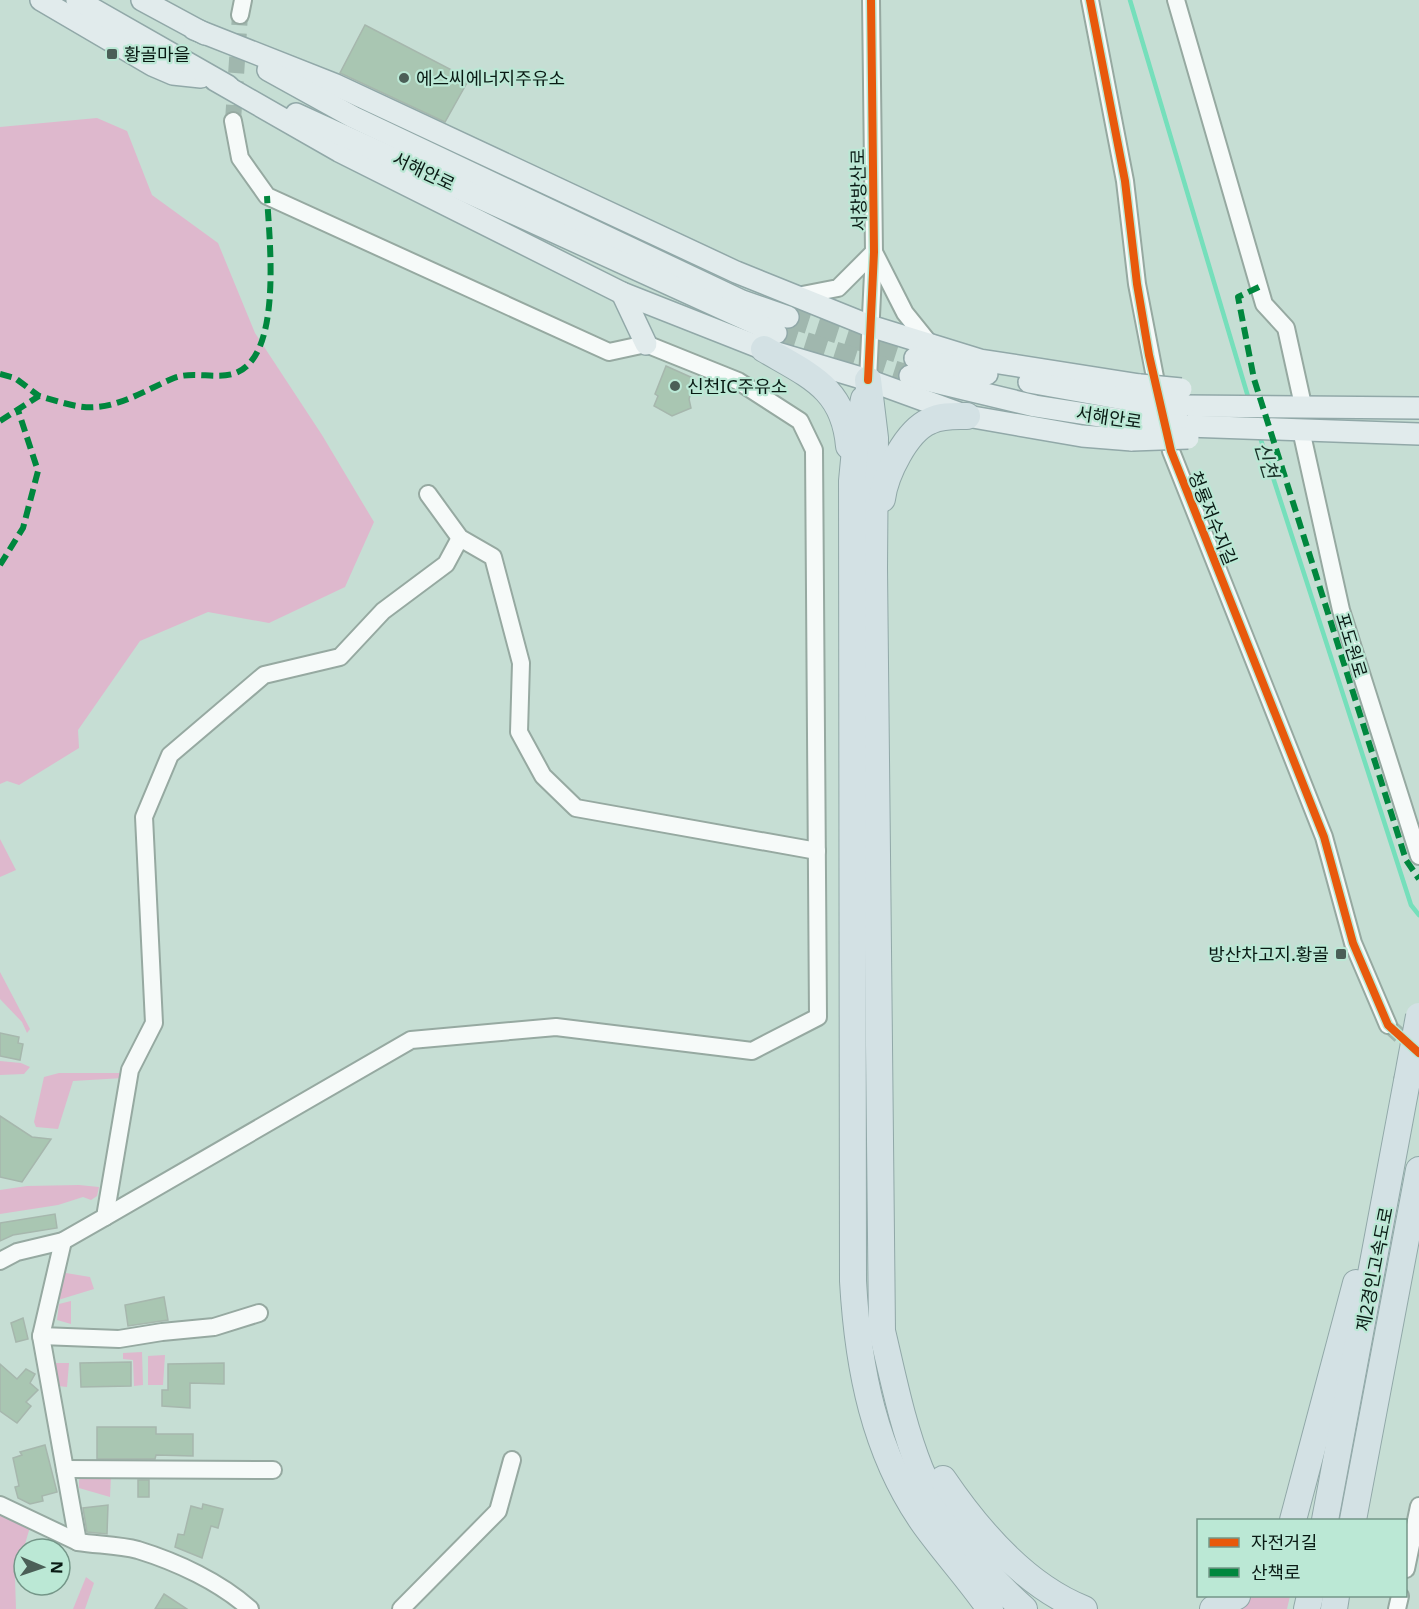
<svg xmlns="http://www.w3.org/2000/svg" width="1419" height="1609" viewBox="0 0 1419 1609" font-family="'Noto Sans','Noto Sans KR',sans-serif">
	<style>
		.green { fill: #deb8cd }
		.lines { fill: none; stroke-linecap: round; stroke-linejoin: round }
		.stream { stroke: #75dfbb; stroke-width: 4.5 }
		.building { fill: #a9c6b2; stroke: #a6b7ad; stroke-width: 1.5 }
		.minor-tunnel { stroke: #a0b7ae; stroke-width: 16; stroke-dasharray: 16 8; stroke-linecap: butt }
		.major-tunnel { stroke: #a0b7ae; stroke-width: 21; stroke-dasharray: 21 10; stroke-linecap: butt }
		.minor-casing { stroke: #96a9a1; stroke-width: 20 }
		.major-casing { stroke: #91a8a8; stroke-width: 24 }
		.highway-casing { stroke: #91a8a8; stroke-width: 28 }
		.minor { stroke: #f6faf9; stroke-width: 16 }
		.major { stroke: #e1ebec; stroke-width: 21 }
		.highway { stroke: #d3e1e4; stroke-width: 26 }
		.major-bridge-casing { stroke: #91a8a8; stroke-width: 24; stroke-linecap: butt }
		.highway-bridge-casing { stroke: #91a8a8; stroke-width: 28; stroke-linecap: butt }
		.major-bridge { stroke: #e1ebec; stroke-width: 21 }
		.highway-bridge { stroke: #d3e1e4; stroke-width: 26 }
		.quiet { stroke: #00873e; stroke-width: 6; stroke-dasharray: 12 6; stroke-linecap: butt }
		.cycleway-casing { stroke: #bbe8d5; stroke-width: 11 }
		.cycleway { stroke: #e8590c; stroke-width: 8 }
		.poi-dot { fill: #4b5f57; stroke: #bbe8d5; stroke-width: 2 }
		.labels { text-anchor: middle; dominant-baseline: central; stroke-width: 4.5; stroke-linejoin: round; paint-order: stroke }
		.poi-label { font-size: 18px; fill: #091a14; stroke: #bbe8d5; text-anchor: start }
		.street-label { font-size: 18px; fill: #091a14; stroke: #bbe8d5 }
		.water-label { font-size: 20px; font-style: italic; fill: #193027; stroke: #bbe8d5 }
	</style>
	<rect width="100%" height="100%" fill="#c6ded4"/>
	<g class="green">
		<path d="M97,118L127,131L152,195L218,243L255,333L322,435L374,522L345,587L269,623L208,612L140,641L78,730L79,748L19,785L7,781L0,784V127Z"/>
		<path d="M0,839L16,870L0,877Z"/>
		<path d="M0,972L30,1029L27,1033L22,1022L0,999Z"/>
		<path d="M0,1061L21,1063L30,1067L24,1074L0,1075Z"/>
		<path d="M59,1073H122L123,1078L73,1081L58,1129L36,1127L34,1122L44,1077Z"/>
		<path d="M79,1185L99,1187L97,1196L91,1200L83,1197L58,1205L0,1214V1190L27,1186Z"/>
		<path d="M68,1254L66,1273L90,1277L94,1289L58,1300Z"/>
		<path d="M71,1301V1324L57,1320L59,1304Z"/>
		<path d="M142,1352L143,1385L134,1386L133,1360L123,1359V1353Z"/>
		<path d="M165,1355L163,1385H148V1356Z"/>
		<path d="M55,1363H69L67,1387L58,1386Z"/>
		<path d="M82,1476H111L110,1497L79,1488V1480Z"/>
		<path d="M0,1509L30,1527L15,1578L16,1609H0Z"/>
		<path d="M86,1577L94,1583L85,1609H73Z"/>
		<path d="M1250,1596H1290L1287,1609H1234Z"/>
	</g>
	<g class="lines">
		<g class="stream">
			<path d="M1130,0L1249,400"/>
			<path d="M1259,434L1411,905L1419,915"/>
		</g>
	</g>
	<g class="building">
		<path d="M365,25L469,79L445,122L340,73Z"/>
		<path d="M666,366L695,379L689,399L691,408L672,416L654,406L658,396L655,394Z"/>
		<path d="M0,1033L19,1037L18,1043L23,1044L20,1060L0,1056Z"/>
		<path d="M0,1116L32,1137L51,1139L22,1182L0,1177Z"/>
		<path d="M55,1214L57,1228L13,1235L0,1241V1223Z"/>
		<path d="M164,1297L168,1320L128,1326L125,1305Z"/>
		<path d="M23,1318L28,1339L16,1342L11,1323Z"/>
		<path d="M131,1362V1386L81,1387L80,1363Z"/>
		<path d="M224,1363V1384L190,1383V1408L162,1406V1390H168V1364Z"/>
		<path d="M0,1364L17,1379L26,1369L35,1374L30,1383L38,1390L26,1402L31,1406L17,1423L0,1411Z"/>
		<path d="M97,1427H156V1434H193V1456L156,1455L155,1459H97Z"/>
		<path d="M45,1445L57,1492L42,1496L43,1501L30,1504L18,1498L15,1487L19,1486L13,1458L22,1455L20,1452Z"/>
		<rect x="138" y="1480" width="11" height="17"/>
		<path d="M203,1504L223,1509L218,1528L211,1526L202,1558L175,1547L178,1534L184,1535L191,1506L202,1509Z"/>
		<path d="M108,1505L107,1534L87,1532L83,1508Z"/>
		<path d="M164,1594L187,1609H155Z"/>
	</g>
	<g class="lines">
		<g class="minor-tunnel">
			<path d="M233,121L240,15"/>
			<path d="M1388,1025L1418,1052"/>
		</g>
		<g class="major-tunnel">
			<path d="M788,317L915,358"/>
			<path d="M776,333L910,376"/>
		</g>
		<defs>
			<g id="minor">
				<path d="M1090,0L1125,181L1137,284L1159,398"/>
				<path d="M1176,0L1264,304L1286,328L1303,405"/>
				<path d="M240,15L243,0"/>
				<path d="M797,296L838,288L874,252L905,313L930,344"/>
				<path d="M868,380L874,252L871,0"/>
				<path d="M1166,429L1171,451L1324,837L1353,943L1388,1025"/>
				<path d="M1301,430L1341,610L1419,856"/>
				<path d="M428,494L460,538L493,557L521,663L519,732L543,776L576,808L817,851"/>
				<path d="M105,1217L411,1040L556,1027L752,1051L818,1017L814,450L800,421L738,381L646,344L609,352L267,196L240,158L233,121"/>
				<path d="M63,1241L41,1336L78,1542C97,1545 119,1545 138,1550C177,1562 220,1582 250,1609"/>
				<path d="M0,1261L17,1252L63,1241L105,1217L130,1070L154,1023L144,817L170,755L264,675L340,657L383,611L446,564L460,538"/>
				<path d="M41,1336L119,1339L162,1332L214,1327L259,1313"/>
				<path d="M65,1469L273,1470"/>
				<path d="M0,1505L78,1542"/>
				<path d="M1406,1569L1419,1506"/>
				<path d="M401,1609L498,1511L512,1460"/>
				<path d="M1397,1609L1400,1596"/>
			</g>
			<g id="major">
				<path d="M41,0L152,65L173,74L201,77"/>
				<path d="M77,0L228,86"/>
				<path d="M142,0L205,34"/>
				<path d="M194,29L336,85L736,272L870,326L980,360L1140,385"/>
				<path d="M268,70L353,117L742,301L788,317"/>
				<path d="M215,80L339,151L622,293L764,349L868,380L967,416L1082,436L1132,440"/>
				<path d="M296,114L776,333"/>
				<path d="M622,293L646,344"/>
				<path d="M915,358L987,374"/>
				<path d="M910,376L1035,406L1131,421"/>
				<path d="M1029,382L1135,401"/>
				<path d="M1183,406L1419,408"/>
				<path d="M1187,426L1419,434"/>
			</g>
			<g id="highway">
				<path d="M764,349C810,376 844,388 849,446"/>
				<path d="M868,380L875,438L874,568L882,1331C893,1377 902,1424 920,1469C940,1518 984,1574 1024,1609"/>
				<path d="M864,399L856,439L852,481L853,1281C858,1368 874,1453 925,1525C946,1554 970,1580 990,1609"/>
				<path d="M882,499C885,475 906,431 930,421C942,415 955,416 967,416"/>
				<path d="M943,1479C977,1529 1025,1586 1084,1609"/>
				<path d="M1293,1520L1356,1283"/>
				<path d="M1325,1520L1407,1081"/>
				<path d="M1353,1520L1419,1170"/>
				<path d="M1213,1609L1237,1596"/>
				<path d="M1307,1609L1310,1596"/>
				<path d="M1334,1609L1336,1596"/>
			</g>
		</defs>
		<use href="#minor" class="minor-casing"/>
		<use href="#major" class="major-casing"/>
		<use href="#highway" class="highway-casing"/>
		<use href="#minor" class="minor"/>
		<use href="#major" class="major"/>
		<use href="#highway" class="highway"/>
		<defs>
			<g id="major-bridge">
				<path d="M1140,385L1181,389"/>
				<path d="M1135,401L1183,406"/>
				<path d="M1131,421L1187,426"/>
				<path d="M1132,440L1188,438"/>
			</g>
			<path id="highway-bridge" d="M1407,1081L1419,1016"/>
		</defs>
		<use href="#major-bridge" class="major-bridge-casing"/>
		<use href="#highway-bridge" class="highway-bridge-casing"/>
		<use href="#major-bridge" class="major-bridge"/>
		<use href="#highway-bridge" class="highway-bridge"/>
		<g class="quiet">
			<path d="M1259,287L1238,297L1254,379L1406,860L1419,879"/>
			<path d="M0,374L15,378L39,396"/>
			<path d="M0,421L39,396C58,401 78,409 97,407C123,405 150,388 174,378C192,371 214,379 233,374C284,359 269,238 267,196"/>
			<path d="M0,565L23,528L38,471L18,410"/>
		</g>
		<defs>
			<g id="cycleway">
				<path d="M1090,0L1125,181L1137,284L1149,355L1171,451L1324,837L1353,943L1388,1025L1419,1053"/>
				<path d="M868,380L874,252L871,0"/>
			</g>
		</defs>
		<use href="#cycleway" class="cycleway-casing"/>
		<use href="#cycleway" class="cycleway"/>
	</g>
	<g class="poi-dot">
		<rect x="106" y="48" width="12" height="12" rx="3"/>
		<circle cx="404" cy="78" r="6"/>
		<circle cx="675" cy="386" r="6"/>
		<rect x="1335" y="948" width="12" height="12" rx="3"/>
	</g>
	<g class="labels">
		<g class="poi-label">
			<text x="124" y="54">황골마을</text>
			<text x="416" y="78">에스씨에너지주유소</text>
			<text x="687" y="386">신천IC주유소</text>
			<text x="1329" y="954" text-anchor="end">방산차고지.황골</text>
		</g>
		<g class="street-label">
			<text transform="translate(424 171) rotate(25)">서해안로</text>
			<text transform="translate(858 190) rotate(-91)">서창방산로</text>
			<text transform="translate(1109 417) rotate(8)">서해안로</text>
			<text transform="translate(1213 518) rotate(68)">청룡저수지길</text>
			<text transform="translate(1352 645) rotate(73)">포도원로</text>
			<text transform="translate(1374 1269) rotate(-79)">제2경인고속도로</text>
		</g>
		<g class="water-label">
			<text transform="translate(1267 460) rotate(73)">신천</text>
		</g>
	</g>
	<rect x="1197" y="1519" width="210" height="78" fill="#bbe8d5" stroke="#749688" stroke-width="1.5"/>
	<rect x="1209" y="1538" width="30" height="9" fill="#e8590c" stroke="#749688" stroke-width="1.5"/>
	<text x="1251" y="1549" font-size="18" fill="#091a14">자전거길</text>
	<rect x="1209" y="1568" width="30" height="9" fill="#00873e" stroke="#749688" stroke-width="1.5"/>
	<text x="1251" y="1579" font-size="18" fill="#091a14">산책로</text>
	<g transform="translate(42 1567) rotate(92)"><circle r="28" fill="#bbe8d5" stroke="#749688" stroke-width="1.5"/>
	<path d="M0-4.5L10 22L0 15L-10 22Z" fill="#4b5f57"/>
	<text y="-9" font-size="16" font-weight="bold" text-anchor="middle" fill="#091a14">N</text>
	</g>
</svg>
